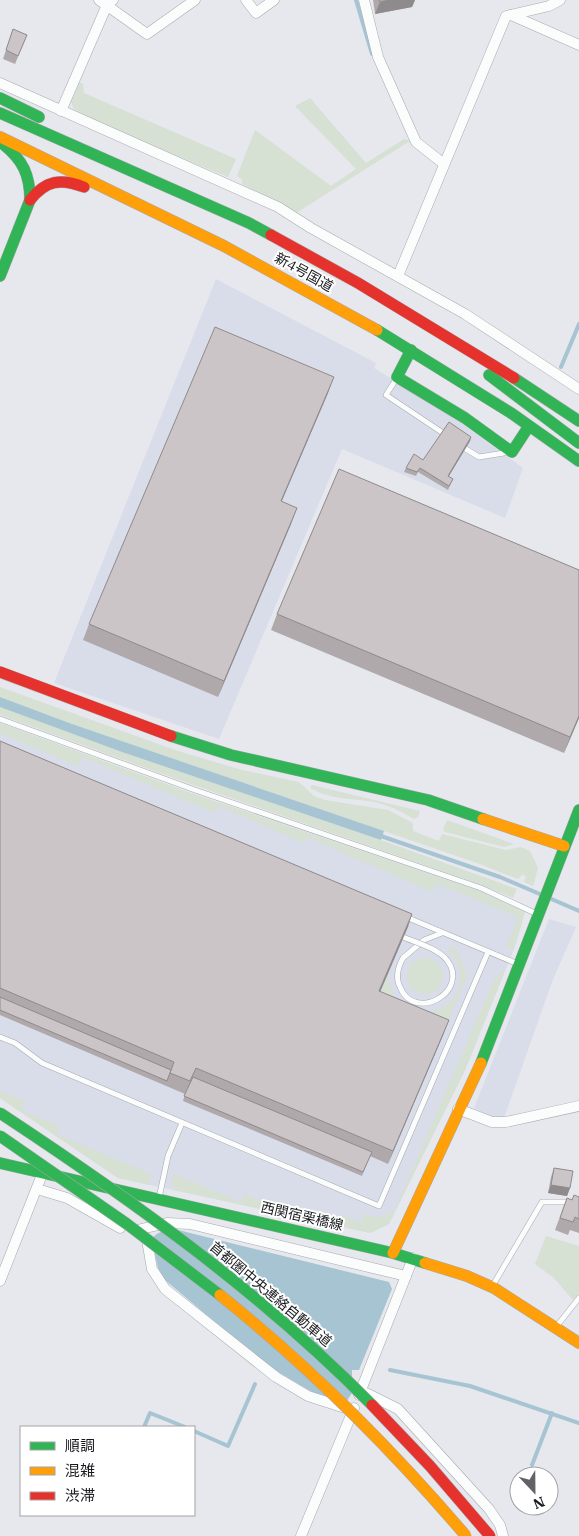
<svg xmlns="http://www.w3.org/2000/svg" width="579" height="1536" viewBox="0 0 579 1536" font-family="'IBM Plex Serif','Noto Sans JP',serif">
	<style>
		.built { fill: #d9ddea }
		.green { fill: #d6e0d3 }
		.water { fill: #a6c4d2 }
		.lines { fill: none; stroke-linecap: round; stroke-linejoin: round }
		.stream { stroke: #a6c4d2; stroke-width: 4 }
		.lane-casing { stroke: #a7a9ae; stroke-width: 6 }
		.street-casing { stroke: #a7a9ae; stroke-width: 11 }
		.fast-casing { stroke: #a7a9ae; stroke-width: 12 }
		.slow-casing { stroke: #a7a9ae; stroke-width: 12 }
		.jam-casing { stroke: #a7a9ae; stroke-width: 12 }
		.lane { stroke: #fbfcfc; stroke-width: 5 }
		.street { stroke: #fbfcfc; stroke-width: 10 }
		.fast { stroke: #30b455; stroke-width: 11 }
		.slow { stroke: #ff9f0a; stroke-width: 11 }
		.jam { stroke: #e5322d; stroke-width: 11 }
		.lane-bridge-casing { stroke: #a7a9ae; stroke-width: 6; stroke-linecap: butt }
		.fast-bridge-casing { stroke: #a7a9ae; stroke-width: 12; stroke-linecap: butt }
		.slow-bridge-casing { stroke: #a7a9ae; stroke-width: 12; stroke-linecap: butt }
		.jam-bridge-casing { stroke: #a7a9ae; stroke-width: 12; stroke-linecap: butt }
		.lane-bridge { stroke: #fbfcfc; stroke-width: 5 }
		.fast-bridge { stroke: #30b455; stroke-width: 11 }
		.slow-bridge { stroke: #ff9f0a; stroke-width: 11 }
		.jam-bridge { stroke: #e5322d; stroke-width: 11 }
		.wall { fill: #afa9ab }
		.shaded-wall { fill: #8f8a8b }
		.building { fill: #ccc5c7; stroke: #8f8a8b }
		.labels { text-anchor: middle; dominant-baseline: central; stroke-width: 4; stroke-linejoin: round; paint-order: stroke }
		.street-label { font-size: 14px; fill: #191a1e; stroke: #fff }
	</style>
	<rect width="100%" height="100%" fill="#e6e8ee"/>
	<g class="built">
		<path d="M216,279L376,363L374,368L451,415L523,468L505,518L342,449L219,739L54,683Z"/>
		<path d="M0,723L185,791L480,891L525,912L516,944L466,1068L389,1224L370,1233L118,1178L0,1098Z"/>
		<path d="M549,919L576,927L552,982L504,1118H494L474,1108Z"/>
	</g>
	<g class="green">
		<path d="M80,82L83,84L84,93L236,159L228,177L102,125L74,109L71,102Z"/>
		<path d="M310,98L366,163L404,139L410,141L296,213L242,184V179L237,176L255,130L331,186L356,169L295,106Z"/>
		<path d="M0,687L178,751L242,770L299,782L314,796L325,800L388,810L413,823V831L439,841L442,834L506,850L521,847L530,851L538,868L533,886L524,882L526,876L522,875L518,879L477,863L72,724L0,697Z"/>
		<path d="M0,707L122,752L381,840L517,889L513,898L482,885L185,782L0,715Z"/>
		<path d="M0,723L185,791L480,891L525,912L513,950L506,947L518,917L436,883L432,892L307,837L304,843L218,806L215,813L82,757L78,766L0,733Z"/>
		<path d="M312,785L420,811L418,817L414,819C402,812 389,805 374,802C351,798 332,800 310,788Z"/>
		<path d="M447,820L514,844L504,847L445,832L443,830Z"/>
		<path d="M449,946L457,950L467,976L445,1028L379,994L386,978L388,979L395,999L424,1013C460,1009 472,975 448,949Z"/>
		<circle cx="425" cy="976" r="18"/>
		<path d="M503,970H505L466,1068L389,1224L370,1233L174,1190L175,1186L171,1185L174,1174L241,1202L245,1194L286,1212L291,1213L295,1205L338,1222L342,1214L361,1223L365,1213L376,1218L394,1212L494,980Z"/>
		<path d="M0,1091L25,1101L21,1110L60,1126L57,1134L151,1174L149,1185L118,1178L0,1098Z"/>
		<path d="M546,1236L579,1246V1293L573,1300L554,1278L535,1264Z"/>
	</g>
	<g class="water">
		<path d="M0,697L72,724L384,831L381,840L122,752L0,707Z"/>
		<path d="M178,1230L389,1282L392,1289L359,1370H352V1393L343,1407L314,1393L265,1364L165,1280L158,1268L152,1239C158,1230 168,1230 178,1230Z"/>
	</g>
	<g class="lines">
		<g class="stream">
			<path d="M356,0L372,54"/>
			<path d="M561,367L579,324"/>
			<path d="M378,835L500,877L579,911"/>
			<path d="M390,1370L470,1386L579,1423"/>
			<path d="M144,1427L150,1413L185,1427"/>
			<path d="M194,1431L228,1446L255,1384"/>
			<path d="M532,1465L552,1413"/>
		</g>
		<defs>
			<g id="lane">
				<path d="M395,381L386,395L446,435"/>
				<path d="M461,446L479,457L504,453"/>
				<path d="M0,719L195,790L481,888L537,914"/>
				<path d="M406,917L518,964"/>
				<path d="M403,958L424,940L442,933"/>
				<path d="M0,1037L15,1043L42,1063L379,1206L488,952"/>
				<path d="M159,1198L168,1156L182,1123"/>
				<path d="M493,1285L542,1202H579"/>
				<path d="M556,1327L579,1298"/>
			</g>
			<g id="street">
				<path d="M99,0L147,34L195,0"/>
				<path d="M246,0L256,13L274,0"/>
				<path d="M364,0L378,57L416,142L444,164"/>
				<path d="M511,15L579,45"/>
				<path d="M0,83L278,207L311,228L465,314L579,389"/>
				<path d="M61,111L107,5L113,0"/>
				<path d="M398,276L506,16L549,6L560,0"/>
				<path d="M458,1109L492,1122H506L579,1106"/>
				<path d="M37,1189L67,1198L120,1228"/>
				<path d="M137,1230L167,1223L190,1224L406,1276"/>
				<path d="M147,1240L152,1269L165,1289L276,1377L308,1396L342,1407"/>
				<path d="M0,1281L43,1172"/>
				<path d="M366,1393L398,1409L489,1509L500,1525L503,1536"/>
				<path d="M359,1395L413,1258"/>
				<path d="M301,1536L354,1408"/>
			</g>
			<g id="fast">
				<path d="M0,98L39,117"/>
				<path d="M0,113L249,223L271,235"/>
				<path d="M3,144C23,160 30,175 30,200"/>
				<path d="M0,276L30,200"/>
				<path d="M377,330L511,413L579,461"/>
				<path d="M411,350L397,377L465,418L512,452L529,426"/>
				<path d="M489,375L579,443"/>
				<path d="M514,378L579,421"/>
				<path d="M171,736L231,755L428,800L483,819"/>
				<path d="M481,1063L579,810"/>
				<path d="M0,1163L393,1253L425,1263"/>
			</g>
			<g id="slow">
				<path d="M0,137L224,246L377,330"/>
				<path d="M483,819L564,846"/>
				<path d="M393,1253L481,1063"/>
				<path d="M425,1263L467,1276L494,1288L579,1343"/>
			</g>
			<g id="jam">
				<path d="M30,200C46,180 61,178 84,187"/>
				<path d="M271,235L358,283L514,378"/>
				<path d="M0,672L171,736"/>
			</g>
		</defs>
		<use href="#lane" class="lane-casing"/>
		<use href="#street" class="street-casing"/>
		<use href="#fast" class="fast-casing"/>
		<use href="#slow" class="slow-casing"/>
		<use href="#jam" class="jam-casing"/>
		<use href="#lane" class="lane"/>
		<use href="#street" class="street"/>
		<use href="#fast" class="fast"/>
		<use href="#slow" class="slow"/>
		<use href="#jam" class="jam"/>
		<defs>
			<path id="lane-bridge" d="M403,937C417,943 437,948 447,960C471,992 414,1023 400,987C395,977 398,967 403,958"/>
			<g id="fast-bridge">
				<path d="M0,1113C132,1200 261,1292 372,1405"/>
				<path d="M0,1136L127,1224L220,1295"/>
			</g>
			<path id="slow-bridge" d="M220,1295C311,1368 391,1448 466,1536"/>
			<path id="jam-bridge" d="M372,1405L430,1466L490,1536"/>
		</defs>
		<use href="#lane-bridge" class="lane-bridge-casing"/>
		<use href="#fast-bridge" class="fast-bridge-casing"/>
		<use href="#slow-bridge" class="slow-bridge-casing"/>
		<use href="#jam-bridge" class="jam-bridge-casing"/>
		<use href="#lane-bridge" class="lane-bridge"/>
		<use href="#fast-bridge" class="fast-bridge"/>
		<use href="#slow-bridge" class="slow-bridge"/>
		<use href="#jam-bridge" class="jam-bridge"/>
	</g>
	<g class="wall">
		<path d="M373,0H415L412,7L375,14Z"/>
		<path d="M13,29L27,35L15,64L3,59Z"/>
		<path d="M328,393L281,502L297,508L291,524L218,697L83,640L89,624Z"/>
		<path d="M471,437L470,441L448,477L453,479L448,490L418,472L416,476L404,472L406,468L423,460Z"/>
		<path d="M579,570V718L564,753L271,630L277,614Z"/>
		<path d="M0,741L412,914L380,991L444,1033L388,1164L370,1156L362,1176L183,1101L185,1094L0,1015Z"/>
		<path d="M554,1168L570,1188L567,1196L548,1193L551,1177Z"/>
		<path d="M579,1197V1233L570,1230L568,1235L555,1230L567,1198L572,1200Z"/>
	</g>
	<g class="shaded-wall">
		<path d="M390,0H415L412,7L375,14L380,2Z"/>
		<path d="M334,377L328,393L275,517L281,501Z"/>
		<path d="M471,437L470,441L446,481L448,476Z"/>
		<path d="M297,508L291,524L218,697L224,681Z"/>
		<path d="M579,716V718L564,753L570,737Z"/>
		<path d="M412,914L408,927L375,1004L379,991Z"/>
		<path d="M449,1020L444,1033L388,1164L393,1151Z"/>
		<path d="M551,1185L570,1188L567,1196L548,1193Z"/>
	</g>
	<g class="building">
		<path d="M379,0H390L380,2Z"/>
		<path d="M13,29L27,35L18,56L6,50Z"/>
		<path d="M215,327L334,377L281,501L297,508L224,681L89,624Z"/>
		<path d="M449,422L471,437L448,476L453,479L449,486L420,468L417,472L406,468L414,454L423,460Z"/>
		<path d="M339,469L579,570V716L570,737L277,614Z"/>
		<path d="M0,741L412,914L379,991L449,1020L393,1151L196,1068L190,1081L170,1073L174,1062L0,988Z"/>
		<path d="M0,997L171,1070L167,1081L0,1010Z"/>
		<path d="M193,1077L372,1152L363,1172L184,1096Z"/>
		<path d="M554,1168L573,1171L570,1188L551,1185Z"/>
		<path d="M574,1195L579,1197V1219L575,1217L573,1222L560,1218L567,1198L572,1200Z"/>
	</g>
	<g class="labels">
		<g class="street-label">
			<text transform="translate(304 272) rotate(29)">新4号国道</text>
			<text transform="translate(302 1216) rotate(13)">西関宿栗橋線</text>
			<text transform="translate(271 1294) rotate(40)">首都圏中央連絡自動車道</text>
		</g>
	</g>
	<rect x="20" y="1426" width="175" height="90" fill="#ffffff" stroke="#a3a3a5"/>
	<rect x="30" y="1442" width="25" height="8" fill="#30b455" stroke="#a3a3a5"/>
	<text x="65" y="1451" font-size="15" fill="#191a1e">順調</text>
	<rect x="30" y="1467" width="25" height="8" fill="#ff9f0a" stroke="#a3a3a5"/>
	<text x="65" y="1476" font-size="15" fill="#191a1e">混雑</text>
	<rect x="30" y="1492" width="25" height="8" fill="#e5322d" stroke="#a3a3a5"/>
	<text x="65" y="1501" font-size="15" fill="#191a1e">渋滞</text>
	<g transform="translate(534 1491) rotate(158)"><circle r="24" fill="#ffffff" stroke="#a3a3a5"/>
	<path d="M0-4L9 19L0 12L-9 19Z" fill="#616267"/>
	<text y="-8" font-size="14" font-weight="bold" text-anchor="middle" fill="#191a1e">N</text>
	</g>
</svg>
